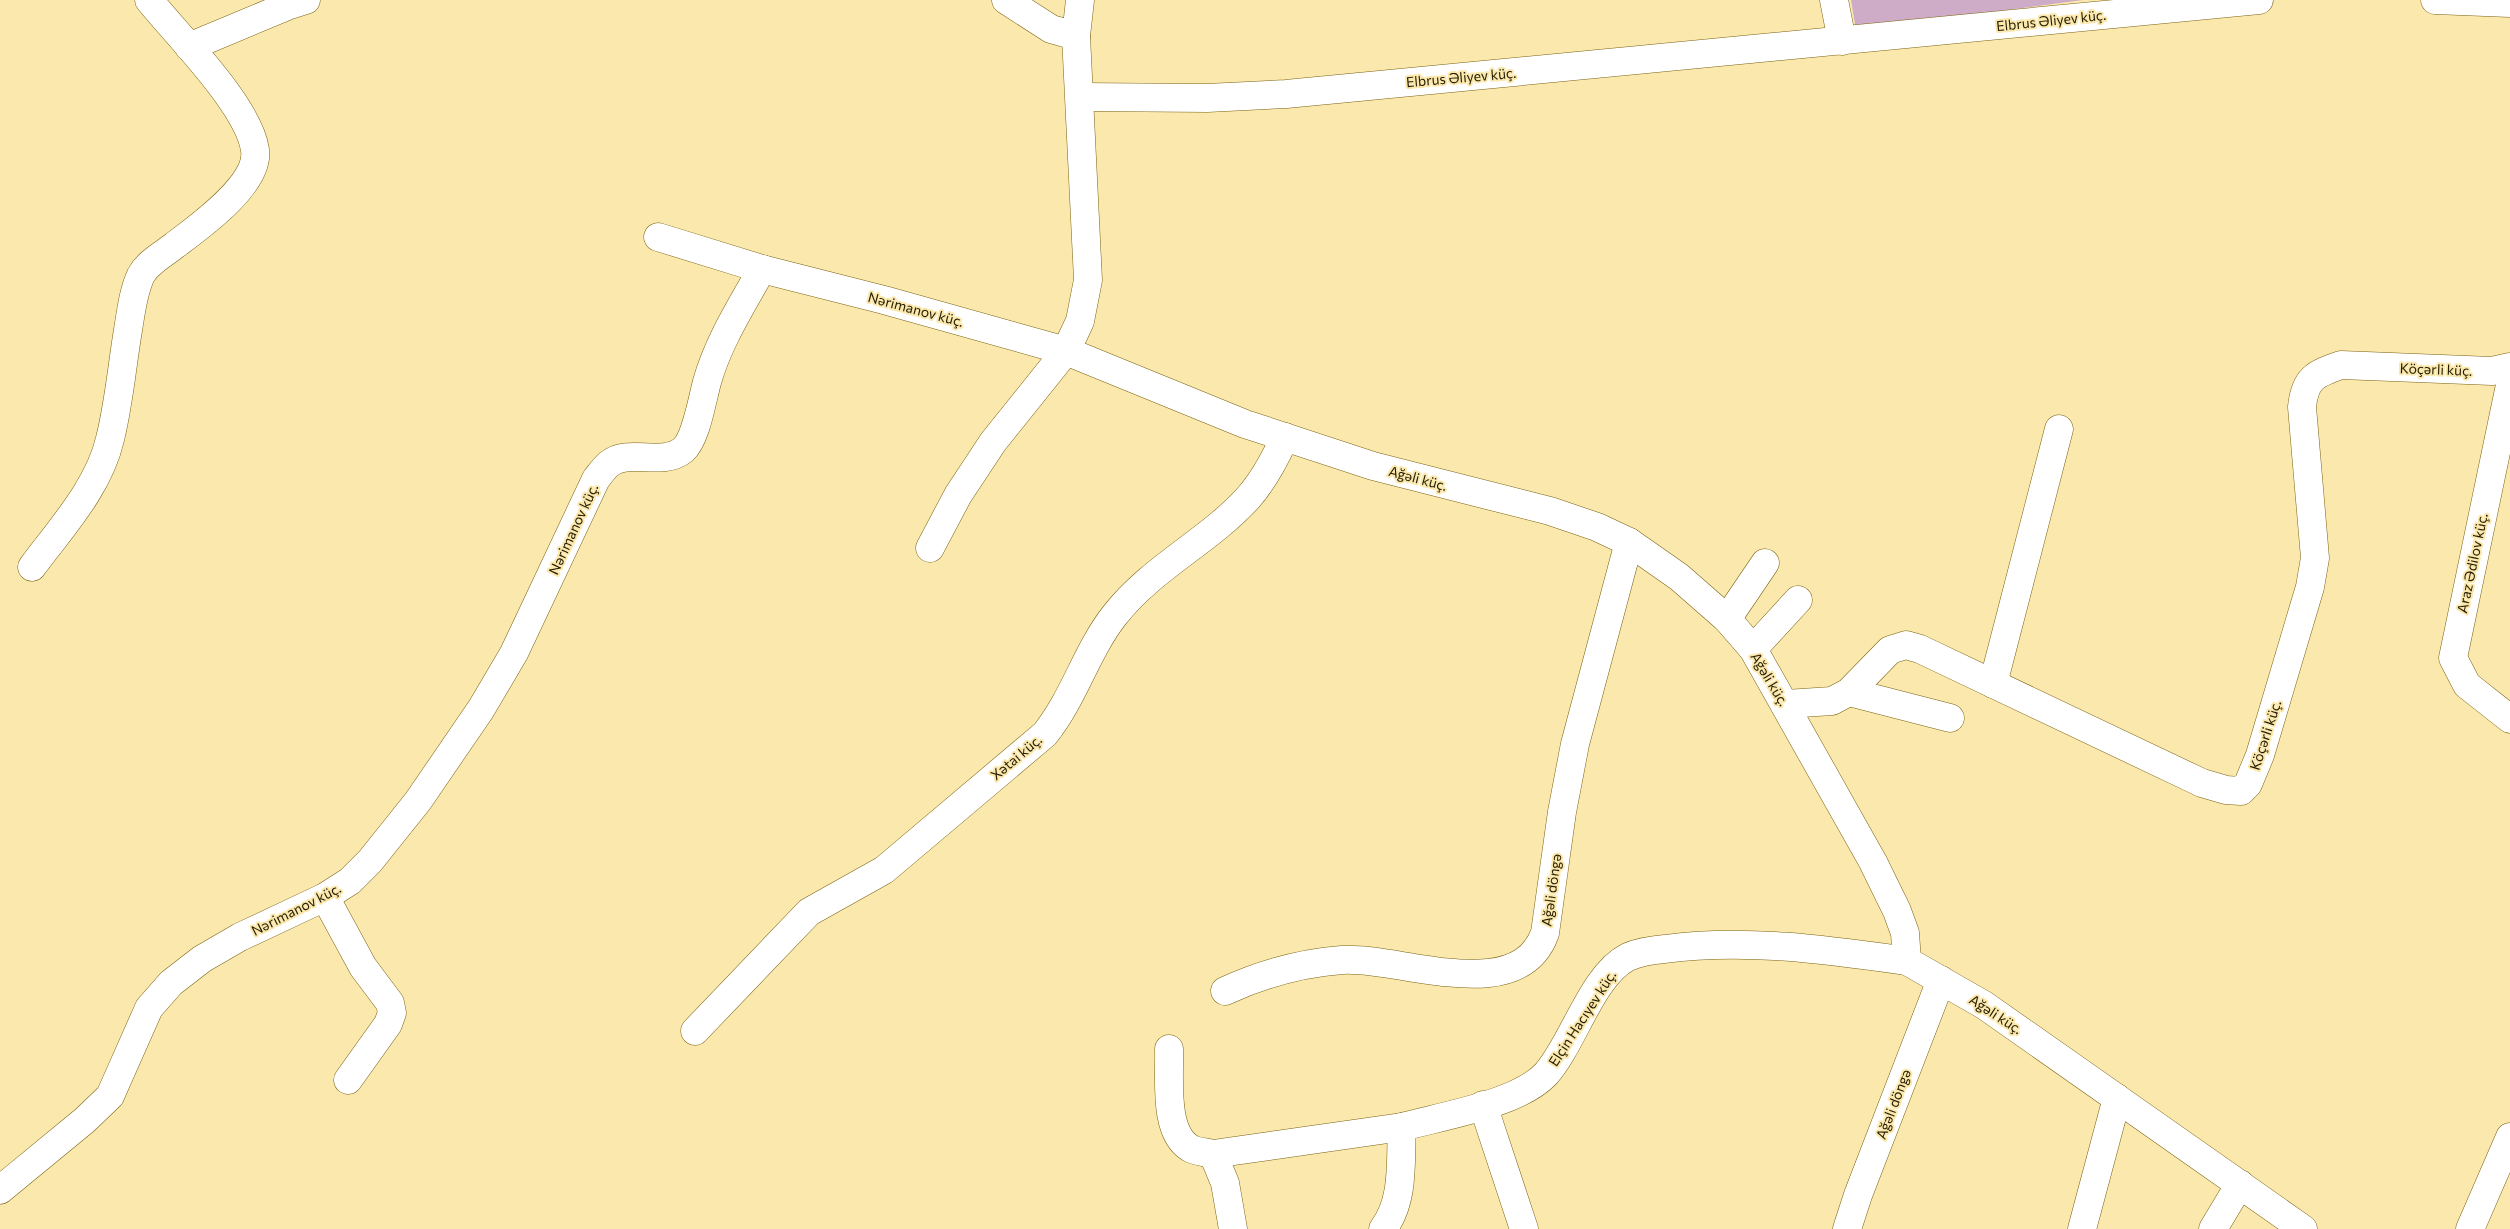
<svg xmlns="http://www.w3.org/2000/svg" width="2510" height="1229" viewBox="0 0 2510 1229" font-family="Commissioner,sans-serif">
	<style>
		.green { fill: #ceacc8 }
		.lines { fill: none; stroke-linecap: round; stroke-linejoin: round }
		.minor-casing { stroke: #7a6313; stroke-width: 29 }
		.minor { stroke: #fff; stroke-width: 28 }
		.labels { text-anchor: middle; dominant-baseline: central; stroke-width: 4; stroke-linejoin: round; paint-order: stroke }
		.street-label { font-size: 14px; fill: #231a00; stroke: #fbe8ad }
	</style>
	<rect width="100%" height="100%" fill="#fbe8ad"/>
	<path class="green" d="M1851,0H2083L1856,30Z"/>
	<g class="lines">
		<defs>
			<g id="minor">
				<path d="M1006,0L1051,29L1076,36"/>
				<path d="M1834,0L1842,41"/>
				<path d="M2435,0L2510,3"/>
				<path d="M189,47L287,6L306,0"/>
				<path d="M1080,97L1207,98L1286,94L2259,0"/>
				<path d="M658,237L762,269"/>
				<path d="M2510,385L2453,658L2467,685L2510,719"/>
				<path d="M930,548L958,495L993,442L1066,351L1080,321L1088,280L1076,36L1080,0"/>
				<path d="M32,567C61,528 99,487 110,439C119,403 122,366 128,330C131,312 133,292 141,275C148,262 164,254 175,245C199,227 260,184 255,150C249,106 178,36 149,0"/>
				<path d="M1727,619L1765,563"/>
				<path d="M1753,649L1798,600"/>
				<path d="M1993,684L2059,429"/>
				<path d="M1849,692L1950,718"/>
				<path d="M1786,704L1832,701L1849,692L1890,650L1906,645L1920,649L2202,783L2226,790L2241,791L2248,784L2260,755L2310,587L2315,558L2302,407C2305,378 2315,374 2341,365L2492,371L2510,367"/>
				<path d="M325,897L363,967L390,1003L392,1013L388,1024L348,1080"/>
				<path d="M1225,991C1262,974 1302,963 1342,960C1399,956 1518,1008 1545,933L1562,812L1575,744L1629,542"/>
				<path d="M695,1031L809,912L884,870L1045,734C1074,698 1086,652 1114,616C1151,568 1208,542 1248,498C1264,480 1275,459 1285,437"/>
				<path d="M1169,1049C1170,1077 1163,1132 1190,1148C1196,1152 1206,1152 1213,1154L1402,1127"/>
				<path d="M1483,1105L1524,1229"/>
				<path d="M1213,1154L1225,1183L1233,1229"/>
				<path d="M0,1190L85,1120L110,1096L149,1008L171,983L202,959L240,937L325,897L350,881L370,861L418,801L481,709L514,653L596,479C600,474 604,468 609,464C628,448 662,467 683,450C696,439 702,400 707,382C718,342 742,305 762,269L884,300L1066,351L1245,424L1373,466L1550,511L1597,527L1629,542L1679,577L1727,619L1753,649L1873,862L1897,911L1905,933L1907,961L1984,1005L2303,1229"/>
				<path d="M1383,1229C1405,1200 1400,1161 1402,1127C1442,1116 1518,1104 1546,1074C1573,1044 1592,975 1628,957C1639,952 1653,950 1665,949C1745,938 1828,950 1907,961"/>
				<path d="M1847,1229L1858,1195L1941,980"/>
				<path d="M2082,1229L2117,1098"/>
				<path d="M2213,1229L2240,1184"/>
				<path d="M2470,1229L2510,1137"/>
			</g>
		</defs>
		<use href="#minor" class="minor-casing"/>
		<use href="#minor" class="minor"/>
	</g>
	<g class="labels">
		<g class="street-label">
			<text transform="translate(2051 20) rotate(-6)">Elbrus Əliyev küç.</text>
			<text transform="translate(1461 77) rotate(-5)">Elbrus Əliyev küç.</text>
			<text transform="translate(916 309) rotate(15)">Nərimanov küç.</text>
			<text transform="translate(2436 369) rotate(2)">Köçərli küç.</text>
			<text transform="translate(1418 478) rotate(15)">Ağəli küç.</text>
			<text transform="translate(573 529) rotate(-65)">Nərimanov küç.</text>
			<text transform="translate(2472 563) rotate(-78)">Araz Ədilov küç.</text>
			<text transform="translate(1770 679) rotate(59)">Ağəli küç.</text>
			<text transform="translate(2265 735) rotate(-72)">Köçərli küç.</text>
			<text transform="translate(1016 757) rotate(-40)">Xətai küç.</text>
			<text transform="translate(1551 890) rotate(-82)">Ağəli döngə</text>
			<text transform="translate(296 909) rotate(-27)">Nərimanov küç.</text>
			<text transform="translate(1996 1014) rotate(33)">Ağəli küç.</text>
			<text transform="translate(1582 1018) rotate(-57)">Elçin Hacıyev küç.</text>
			<text transform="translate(1893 1104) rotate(-69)">Ağəli döngə</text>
		</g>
	</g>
</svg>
